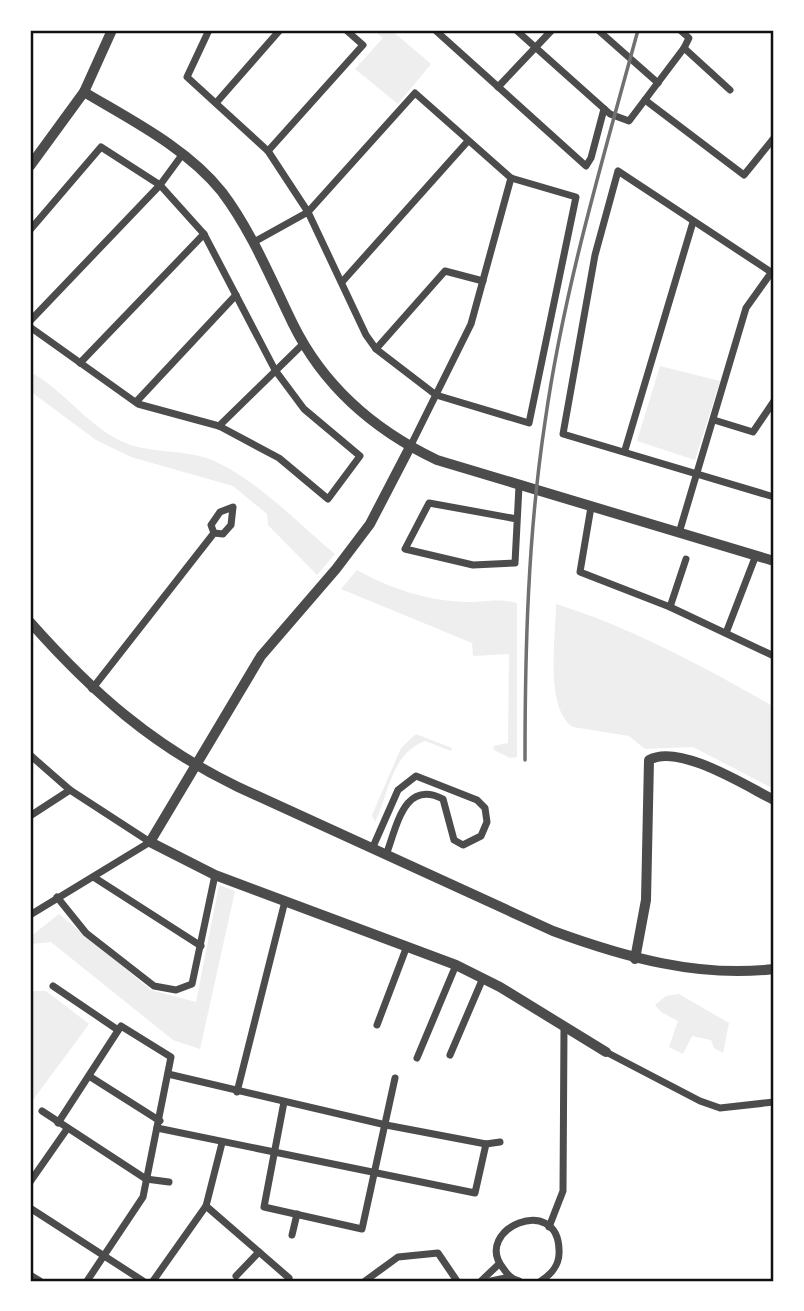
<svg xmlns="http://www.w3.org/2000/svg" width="804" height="1311" viewBox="0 0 804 1311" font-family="'Alegreya Sans',sans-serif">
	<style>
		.green { fill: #eee }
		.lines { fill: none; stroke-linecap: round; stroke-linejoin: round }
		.minor { stroke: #4c4c4c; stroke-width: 7 }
		.tertiary { stroke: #4c4c4c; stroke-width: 10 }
		.rail { stroke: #707070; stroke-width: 3.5 }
		.neatline { fill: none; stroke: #111; stroke-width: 2.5 }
	</style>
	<rect width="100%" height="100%" fill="#fff"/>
	<g class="green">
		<path d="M373,30H391L431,64L398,104L355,69L383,38Z"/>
		<path d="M660,366L720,381L695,460L637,441Z"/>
		<path d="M30,372C63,389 85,423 119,440C148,455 182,448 212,460C255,478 299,524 335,554L317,575L268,525L267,514L233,486L131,457L96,440L30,391Z"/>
		<path d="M357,570C388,588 431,602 468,602C488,602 496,598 517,603V757L510,758L494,750L493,746L508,743L509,654L473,656L472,643L341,589Z"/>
		<path d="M556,604C628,626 709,669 774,707V789L693,747L645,749L629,736L573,727C544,708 556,636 556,604Z"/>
		<path d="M416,734L452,748L451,751L425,741C390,755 390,792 375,822L372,815L401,748Z"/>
		<path d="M219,885L235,891L200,1049L173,1040L51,942L32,944L30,937L59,914L151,990L196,1002Z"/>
		<path d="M30,991H46L89,1024L30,1104Z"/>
		<path d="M679,994L729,1023L723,1053L714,1048L711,1040L692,1036L683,1054L669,1047L678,1021L661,1012L655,1005L666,996Z"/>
	</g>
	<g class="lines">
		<g class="minor">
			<path d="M209,30L187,77L268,151L308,212L366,335L376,349L436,395L529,423L576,197L511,178L415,93L308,212L254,242"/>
			<path d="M435,30L586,166L591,158L604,109"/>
			<path d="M516,30L610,114L629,121L684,48L689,38L680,30"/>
			<path d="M598,30L658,83"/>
			<path d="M684,48L730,90"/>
			<path d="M498,87L552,30"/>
			<path d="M645,100L744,175L774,138"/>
			<path d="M216,103L280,30"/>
			<path d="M268,151L363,45L346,30"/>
			<path d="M30,230L101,147L160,185L204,234L275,370L304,409L360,456L328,499L279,458L219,426L138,404L30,327"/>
			<path d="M774,274L618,171L595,255L563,434L774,497"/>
			<path d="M342,282L468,141"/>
			<path d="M30,321L160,185L182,155"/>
			<path d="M376,349L445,271L483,281"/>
			<path d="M80,363L204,234"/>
			<path d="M136,402L236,295"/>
			<path d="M714,420L753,432L774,401"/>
			<path d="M219,426L304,343"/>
			<path d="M410,447L471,324L511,178"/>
			<path d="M625,450L693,222"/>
			<path d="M591,507L580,572L670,607L774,656"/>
			<path d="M517,519L429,503L405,549L473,565L515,563L519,486"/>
			<path d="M679,533L746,308L771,273"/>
			<path d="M670,607L686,559"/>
			<path d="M726,633L756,555"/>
			<path d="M92,689L214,533L211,525L220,512L233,507L231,525L223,534L214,533"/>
			<path d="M30,755L70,790L150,842L30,915"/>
			<path d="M30,816L70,790"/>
			<path d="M372,849L398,790L416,776L477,800L485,808L487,822L481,836L463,845L454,840L443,799C404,779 397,826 386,855"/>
			<path d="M95,878L201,946"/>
			<path d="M57,897L86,933L154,986L176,990L192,984L215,875"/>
			<path d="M53,986L118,1030"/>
			<path d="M377,1025L407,946"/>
			<path d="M606,1052L700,1101L720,1108L774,1102"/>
			<path d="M450,1055L483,978"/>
			<path d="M417,1058L456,965"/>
			<path d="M168,1074L386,1125L486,1144L500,1142"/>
			<path d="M89,1076L160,1121"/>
			<path d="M237,1092L285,901"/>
			<path d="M284,1102L264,1207L362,1229L395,1078"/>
			<path d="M42,1111L146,1179L169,1182"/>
			<path d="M58,1123L121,1026L171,1057L143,1197L87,1281"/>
			<path d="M157,1128L475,1193L486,1144"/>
			<path d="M30,1182L67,1129"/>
			<path d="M206,1206L289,1278"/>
			<path d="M30,1208L143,1281"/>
			<path d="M549,1227L563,1191L564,1028"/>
			<path d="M292,1235L297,1214"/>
			<path d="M30,1275L40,1281"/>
			<path d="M236,1276L259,1252"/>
			<path d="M153,1281L206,1206L222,1143"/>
			<path d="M365,1281L398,1257L438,1253L457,1281"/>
			<path d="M481,1281L499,1264"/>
			<path d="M491,1281L510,1277"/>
			<path d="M519,1281C511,1279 508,1275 503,1268C472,1229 558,1193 559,1250C560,1264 553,1273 541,1281"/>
		</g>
		<g class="tertiary">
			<path d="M84,92C131,120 187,148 222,192C252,232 271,279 293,324C324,387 374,430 437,460L774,561"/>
			<path d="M30,166L84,92L112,30"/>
			<path d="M410,447L370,524L336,569L261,656L150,842L215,875L456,965L500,987L606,1052"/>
			<path d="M30,622C93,693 153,746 238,787L553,931C624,957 698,978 774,969"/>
			<path d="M635,959L646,900L649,760C679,743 746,786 774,800"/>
		</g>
		<path class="rail" d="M525,760C525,647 528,534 545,422C564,288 603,159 638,30"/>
	</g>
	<rect width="804" height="1311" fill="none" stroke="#ffffff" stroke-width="63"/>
	<rect x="32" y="32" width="740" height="1248" class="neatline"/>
</svg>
